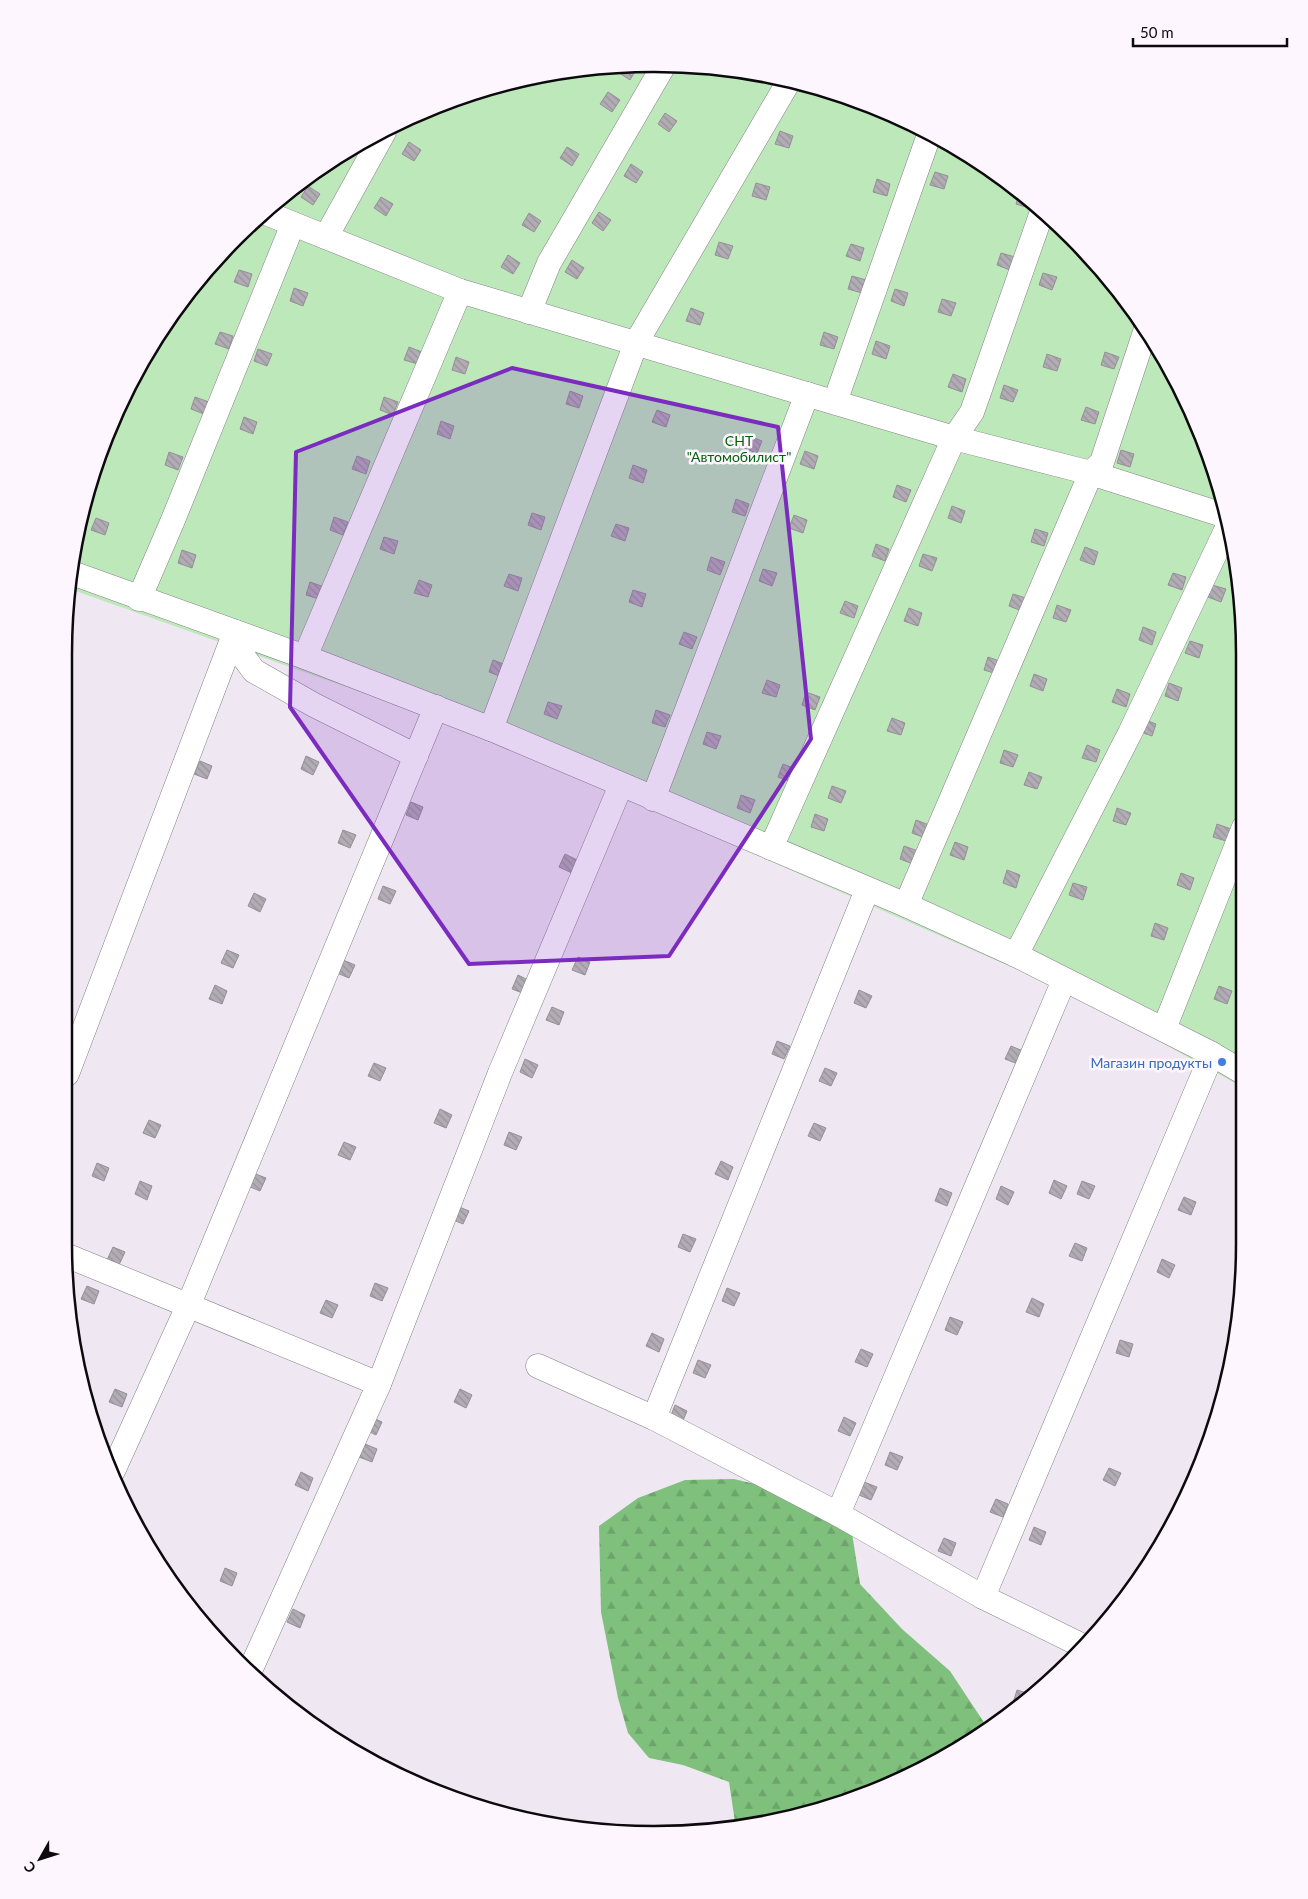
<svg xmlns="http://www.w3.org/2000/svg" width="1308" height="1899" viewBox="0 0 1308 1899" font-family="Lato,sans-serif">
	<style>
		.forest { fill: url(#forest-firs) }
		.green { fill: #bde9ba }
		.building { fill: url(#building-back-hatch); stroke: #958f97 }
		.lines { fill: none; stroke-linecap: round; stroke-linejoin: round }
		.minor-casing { stroke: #878089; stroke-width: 25 }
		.minor { stroke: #fff; stroke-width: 24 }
		.marked { fill: #7b2cbf; fill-opacity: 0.2; stroke: #7b2cbf; stroke-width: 4; stroke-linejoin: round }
		.shop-dot { fill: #3f7fe0; stroke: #fdf6ff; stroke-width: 2 }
		.labels { text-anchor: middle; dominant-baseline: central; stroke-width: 5; stroke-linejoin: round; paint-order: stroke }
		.park-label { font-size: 14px; fill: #006408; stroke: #fdf6ff }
		.shop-label { font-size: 14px; fill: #366cbe; stroke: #fdf6ff; text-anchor: end }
		.rim { fill: none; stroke: #0d0a0d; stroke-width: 2.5 }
	</style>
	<defs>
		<pattern id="forest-firs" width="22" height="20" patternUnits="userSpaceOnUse" patternTransform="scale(1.25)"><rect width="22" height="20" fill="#80c07d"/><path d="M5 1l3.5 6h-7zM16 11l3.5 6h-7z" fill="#6da46b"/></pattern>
		<pattern id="building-back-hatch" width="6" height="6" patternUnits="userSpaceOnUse" patternTransform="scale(1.25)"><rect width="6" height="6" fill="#b2acb5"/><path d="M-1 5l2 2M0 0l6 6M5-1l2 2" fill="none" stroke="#98939a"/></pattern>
	</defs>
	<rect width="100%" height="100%" fill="#efe8f2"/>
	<path class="forest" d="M734,1479L771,1488L852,1533L860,1584L902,1629L950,1671L987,1727L949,1756L880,1790L769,1824L733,1826L735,1822L729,1782L683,1765L649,1758L628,1733L618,1698L601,1612L599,1526L638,1498L685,1480Z"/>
	<path class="green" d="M654,64L769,75L880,109L982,163L1071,236L1145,326L1199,428L1233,539L1244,654V1088L1075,995L485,736L70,589L75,539L125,393L186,295L236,237L326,163L428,109L539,75Z"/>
	<g class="building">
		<path d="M633,66L637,68L630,80L618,72L622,67Z"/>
		<path d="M608,92L620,100L612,112L600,104Z"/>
		<path d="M665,113L677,121L669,132L658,124Z"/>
		<path d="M780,131L793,136L789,148L775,144Z"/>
		<path d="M409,142L421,150L414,161L402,154Z"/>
		<path d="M567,147L579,154L572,166L560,158Z"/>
		<path d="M631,164L643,172L636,183L624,176Z"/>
		<path d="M935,172L948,176L944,189L930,185Z"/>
		<path d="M877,179L890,184L887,196L873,192Z"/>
		<path d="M756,183L770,187L766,200L752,196Z"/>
		<path d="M308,186L320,194L313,205L301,197Z"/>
		<path d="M1019,194L1031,203L1029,208L1016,204Z"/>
		<path d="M381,197L393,204L386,216L374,208Z"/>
		<path d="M599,212L611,220L603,231L592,223Z"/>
		<path d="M529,213L541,221L534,232L522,225Z"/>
		<path d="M719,242L733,246L728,259L715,255Z"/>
		<path d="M851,244L864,248L860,261L846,256Z"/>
		<path d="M1001,253L1015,257L1010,270L997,265Z"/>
		<path d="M508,255L520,263L513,274L501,267Z"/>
		<path d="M572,260L584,268L577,279L565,272Z"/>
		<path d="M239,270L252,274L248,287L234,282Z"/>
		<path d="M1043,273L1057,277L1052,290L1039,285Z"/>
		<path d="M852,276L866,280L862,293L848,289Z"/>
		<path d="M294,288L308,293L303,306L290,301Z"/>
		<path d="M895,289L908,293L904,306L891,301Z"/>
		<path d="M942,299L956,303L951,316L938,312Z"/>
		<path d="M691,308L704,313L700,325L686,321Z"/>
		<path d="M220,332L233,336L229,349L215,344Z"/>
		<path d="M824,332L838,337L834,349L820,345Z"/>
		<path d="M876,341L890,346L886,359L872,354Z"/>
		<path d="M409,347L422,352L418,364L404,360Z"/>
		<path d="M258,349L272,354L267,366L254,361Z"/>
		<path d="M1105,352L1119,357L1114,369L1101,365Z"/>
		<path d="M1047,354L1061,359L1057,371L1043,367Z"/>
		<path d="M456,357L469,362L465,374L452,370Z"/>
		<path d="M953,374L966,379L962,392L948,387Z"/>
		<path d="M1004,385L1018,390L1013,402L1000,398Z"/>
		<path d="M570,391L583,396L579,408L566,404Z"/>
		<path d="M195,397L209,402L204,414L191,409Z"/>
		<path d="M384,397L398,402L393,415L380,410Z"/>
		<path d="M1086,407L1099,412L1095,424L1081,420Z"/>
		<path d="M657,410L670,415L666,427L652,422Z"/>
		<path d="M244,417L257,422L253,434L240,429Z"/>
		<path d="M441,421L454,426L450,439L437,434Z"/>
		<path d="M749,436L762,441L757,453L744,448Z"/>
		<path d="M1121,450L1134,454L1130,467L1117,463Z"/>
		<path d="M805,451L818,456L814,469L800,464Z"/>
		<path d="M169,452L183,457L178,470L165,465Z"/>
		<path d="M357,456L370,461L366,474L352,469Z"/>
		<path d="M633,465L647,470L643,483L629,478Z"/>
		<path d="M897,485L911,490L906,502L893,497Z"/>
		<path d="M736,499L749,504L745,516L732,512Z"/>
		<path d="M952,506L965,511L961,523L948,518Z"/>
		<path d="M532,513L545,517L541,530L528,525Z"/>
		<path d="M794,515L807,520L803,533L789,528Z"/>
		<path d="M334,517L348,522L343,535L330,530Z"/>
		<path d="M96,518L109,523L105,535L91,530Z"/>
		<path d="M616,524L629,528L625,541L611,536Z"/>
		<path d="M1035,529L1048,533L1044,546L1031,542Z"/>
		<path d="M384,537L398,541L394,554L380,549Z"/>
		<path d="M876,544L889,549L885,561L872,556Z"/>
		<path d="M1085,547L1098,552L1094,565L1080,560Z"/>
		<path d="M182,550L196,555L192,568L178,563Z"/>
		<path d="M923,554L937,558L932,571L919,566Z"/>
		<path d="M711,557L725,562L720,575L707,570Z"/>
		<path d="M763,569L777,573L772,586L759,581Z"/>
		<path d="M1173,573L1186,577L1182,590L1168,585Z"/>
		<path d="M509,574L522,578L518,591L504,586Z"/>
		<path d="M419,580L432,585L428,597L414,593Z"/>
		<path d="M310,582L324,587L319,599L306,595Z"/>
		<path d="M1212,585L1226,589L1221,602L1208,597Z"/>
		<path d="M633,590L646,594L642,607L629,602Z"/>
		<path d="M1013,594L1026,598L1022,611L1009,606Z"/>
		<path d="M845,601L858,606L854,618L840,613Z"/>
		<path d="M1057,605L1071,610L1066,622L1053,618Z"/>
		<path d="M909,608L922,613L918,626L904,621Z"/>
		<path d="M1143,627L1156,632L1152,645L1139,640Z"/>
		<path d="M684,632L697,637L692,649L679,644Z"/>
		<path d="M1190,641L1203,645L1199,658L1185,653Z"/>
		<path d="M988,657L1002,662L997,674L984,670Z"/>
		<path d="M493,660L506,665L502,677L489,672Z"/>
		<path d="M1034,674L1047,679L1043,691L1030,686Z"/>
		<path d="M767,680L780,685L776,697L762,693Z"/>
		<path d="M1169,683L1182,688L1178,701L1165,696Z"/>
		<path d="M1117,689L1130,694L1126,707L1112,702Z"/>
		<path d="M806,692L820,697L815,710L802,705Z"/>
		<path d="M548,702L562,706L557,719L544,714Z"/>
		<path d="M656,710L670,715L665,727L652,723Z"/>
		<path d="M892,718L905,723L901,735L887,731Z"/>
		<path d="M1143,719L1156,724L1152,736L1138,731Z"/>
		<path d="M707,732L721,736L716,749L703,744Z"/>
		<path d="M1087,745L1100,750L1096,762L1082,758Z"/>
		<path d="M1004,750L1018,755L1013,767L1000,763Z"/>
		<path d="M306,756L319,762L313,775L301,769Z"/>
		<path d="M200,761L212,766L207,779L194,774Z"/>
		<path d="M783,764L796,769L791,782L778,777Z"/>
		<path d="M1029,772L1042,777L1037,789L1024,785Z"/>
		<path d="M832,786L846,791L841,803L828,798Z"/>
		<path d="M741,795L755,800L750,813L737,808Z"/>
		<path d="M411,802L423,807L418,820L406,815Z"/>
		<path d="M1117,808L1131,813L1126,825L1113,821Z"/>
		<path d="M815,814L828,819L824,831L811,827Z"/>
		<path d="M916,820L929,825L925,838L912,833Z"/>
		<path d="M1217,824L1231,829L1226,841L1213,837Z"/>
		<path d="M343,830L356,835L350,848L338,843Z"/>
		<path d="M955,842L968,847L964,860L950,855Z"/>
		<path d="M904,846L918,851L913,864L900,859Z"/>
		<path d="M565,854L577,860L572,873L559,867Z"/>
		<path d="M1007,870L1020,875L1016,888L1003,883Z"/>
		<path d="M1181,873L1194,878L1190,890L1177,885Z"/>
		<path d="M1073,883L1087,887L1083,900L1069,895Z"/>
		<path d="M383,886L396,891L390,904L378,899Z"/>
		<path d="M254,893L266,899L260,912L248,906Z"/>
		<path d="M1155,923L1168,928L1164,940L1151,936Z"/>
		<path d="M227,950L239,955L233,968L221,963Z"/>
		<path d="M578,957L590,962L585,975L572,970Z"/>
		<path d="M343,960L355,965L349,978L337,973Z"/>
		<path d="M518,975L530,981L525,994L512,989Z"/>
		<path d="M215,985L227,991L222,1004L209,999Z"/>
		<path d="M1219,986L1232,991L1227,1004L1214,999Z"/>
		<path d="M859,990L872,996L866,1008L854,1003Z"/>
		<path d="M552,1007L564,1012L559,1025L546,1020Z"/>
		<path d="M777,1041L790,1046L784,1059L772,1054Z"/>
		<path d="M1011,1046L1023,1051L1018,1064L1005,1059Z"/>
		<path d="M525,1059L538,1065L532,1078L520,1072Z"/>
		<path d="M374,1063L386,1068L380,1081L368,1076Z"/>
		<path d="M825,1068L837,1073L831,1086L819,1081Z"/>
		<path d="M440,1109L452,1115L446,1128L434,1123Z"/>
		<path d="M149,1120L161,1125L155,1138L143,1133Z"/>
		<path d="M814,1123L826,1128L820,1141L808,1136Z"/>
		<path d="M509,1132L522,1137L516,1150L504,1145Z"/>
		<path d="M344,1142L356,1147L350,1160L338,1155Z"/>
		<path d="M721,1161L733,1167L728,1180L715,1174Z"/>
		<path d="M97,1163L109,1168L104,1181L92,1176Z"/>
		<path d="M253,1173L266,1178L260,1191L248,1186Z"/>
		<path d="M1054,1180L1067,1186L1061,1199L1049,1193Z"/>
		<path d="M140,1181L152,1186L147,1200L135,1194Z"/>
		<path d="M1082,1181L1095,1186L1089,1199L1077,1194Z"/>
		<path d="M1001,1186L1014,1192L1008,1205L996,1199Z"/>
		<path d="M940,1188L952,1193L947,1206L935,1201Z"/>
		<path d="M1184,1197L1196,1202L1191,1215L1178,1210Z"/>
		<path d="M457,1206L469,1211L463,1224L451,1219Z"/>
		<path d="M683,1234L696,1239L690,1252L678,1247Z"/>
		<path d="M1075,1243L1087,1248L1082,1261L1069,1256Z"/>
		<path d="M113,1247L125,1252L119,1265L107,1260Z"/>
		<path d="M1162,1259L1175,1265L1169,1278L1157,1272Z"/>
		<path d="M375,1283L388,1288L382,1301L370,1296Z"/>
		<path d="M87,1286L99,1291L94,1304L81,1299Z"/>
		<path d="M727,1288L740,1293L734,1306L722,1301Z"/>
		<path d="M1032,1298L1044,1304L1039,1317L1026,1312Z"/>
		<path d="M326,1300L338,1305L332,1318L320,1313Z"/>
		<path d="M950,1317L963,1322L957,1335L945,1330Z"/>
		<path d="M652,1333L664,1339L659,1352L646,1346Z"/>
		<path d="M1120,1340L1133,1344L1129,1357L1116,1353Z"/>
		<path d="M861,1349L873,1354L867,1367L855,1362Z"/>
		<path d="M698,1360L711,1365L705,1378L693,1373Z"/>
		<path d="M115,1389L127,1394L122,1407L109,1402Z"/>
		<path d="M460,1389L472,1395L466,1408L454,1402Z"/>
		<path d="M675,1405L687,1411L682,1423L670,1418Z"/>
		<path d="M369,1416L382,1422L376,1435L364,1429Z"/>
		<path d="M844,1417L856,1423L850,1436L838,1431Z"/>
		<path d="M365,1444L377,1449L372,1462L359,1457Z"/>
		<path d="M890,1452L903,1457L897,1470L885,1465Z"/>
		<path d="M1109,1468L1121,1473L1115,1486L1103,1480Z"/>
		<path d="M301,1472L313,1478L308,1491L295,1485Z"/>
		<path d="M864,1482L877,1487L871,1500L859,1495Z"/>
		<path d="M996,1499L1008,1504L1003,1517L990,1512Z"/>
		<path d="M1034,1527L1046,1532L1041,1545L1029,1540Z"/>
		<path d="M944,1538L956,1543L951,1556L938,1551Z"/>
		<path d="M225,1568L237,1573L232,1586L220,1581Z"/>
		<path d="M293,1609L305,1615L300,1628L287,1622Z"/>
		<path d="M1017,1690L1030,1694L1016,1705L1013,1703Z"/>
	</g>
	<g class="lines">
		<defs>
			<g id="minor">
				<path d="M266,213L460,291L954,438L1091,473L1226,516"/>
				<path d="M326,237L384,132"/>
				<path d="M529,312L549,263L664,65"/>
				<path d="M835,402L929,135"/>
				<path d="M72,573L305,657L491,729L906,905L1016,955L1212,1054L1244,1073"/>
				<path d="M139,599L173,520L293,224"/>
				<path d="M235,632L245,659L254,671L314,705L416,756"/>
				<path d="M305,657L460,291"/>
				<path d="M491,729L636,343L789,81"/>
				<path d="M653,799L807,394"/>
				<path d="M771,848L954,438L972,412L1042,212"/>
				<path d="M906,905L1091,473L1102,462L1146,329"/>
				<path d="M1016,955L1130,733L1229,524"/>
				<path d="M1164,1029L1244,827"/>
				<path d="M67,1074L235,632"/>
				<path d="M68,1256L379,1384"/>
				<path d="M538,1366L654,1418L838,1514L983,1597L1085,1647"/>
				<path d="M654,1418L867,890"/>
				<path d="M113,1471L189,1304L436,707"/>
				<path d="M838,1514L1064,980"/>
				<path d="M983,1597L1212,1054"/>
				<path d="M249,1673L379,1384L500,1073L621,785"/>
			</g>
		</defs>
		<use href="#minor" class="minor-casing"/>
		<use href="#minor" class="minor"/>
	</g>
	<path class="marked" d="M512,368L778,427L811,739L669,956L469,964L290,707L296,452Z"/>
	<circle class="shop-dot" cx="1222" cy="1062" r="5"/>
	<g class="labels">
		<g class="park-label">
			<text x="739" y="440">СНТ<tspan x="739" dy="16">"Автомобилист"</tspan></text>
		</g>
		<g class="shop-label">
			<text x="1212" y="1062">Магазин продукты</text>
		</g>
	</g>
	<path d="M0 0H1308V1899H0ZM654 72H654A582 582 0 0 1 1236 654V1244A582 582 0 0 1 654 1826H654A582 582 0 0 1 72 1244V654A582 582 0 0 1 654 72Z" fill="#fdf6ff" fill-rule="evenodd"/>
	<path class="rim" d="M654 72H654A582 582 0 0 1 1236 654V1244A582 582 0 0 1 654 1826H654A582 582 0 0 1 72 1244V654A582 582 0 0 1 654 72Z"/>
	<g transform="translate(40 1859) rotate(231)" stroke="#fdf6ff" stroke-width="4" paint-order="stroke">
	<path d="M0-4L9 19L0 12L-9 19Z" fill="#0d0a0d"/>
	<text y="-8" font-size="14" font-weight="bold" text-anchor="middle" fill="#0d0a0d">С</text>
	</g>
	<path d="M1133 38v8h154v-8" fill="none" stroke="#0d0a0d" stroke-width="2.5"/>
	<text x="1140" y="38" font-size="15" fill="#0d0a0d" stroke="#fdf6ff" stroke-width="4" paint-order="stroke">50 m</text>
</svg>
